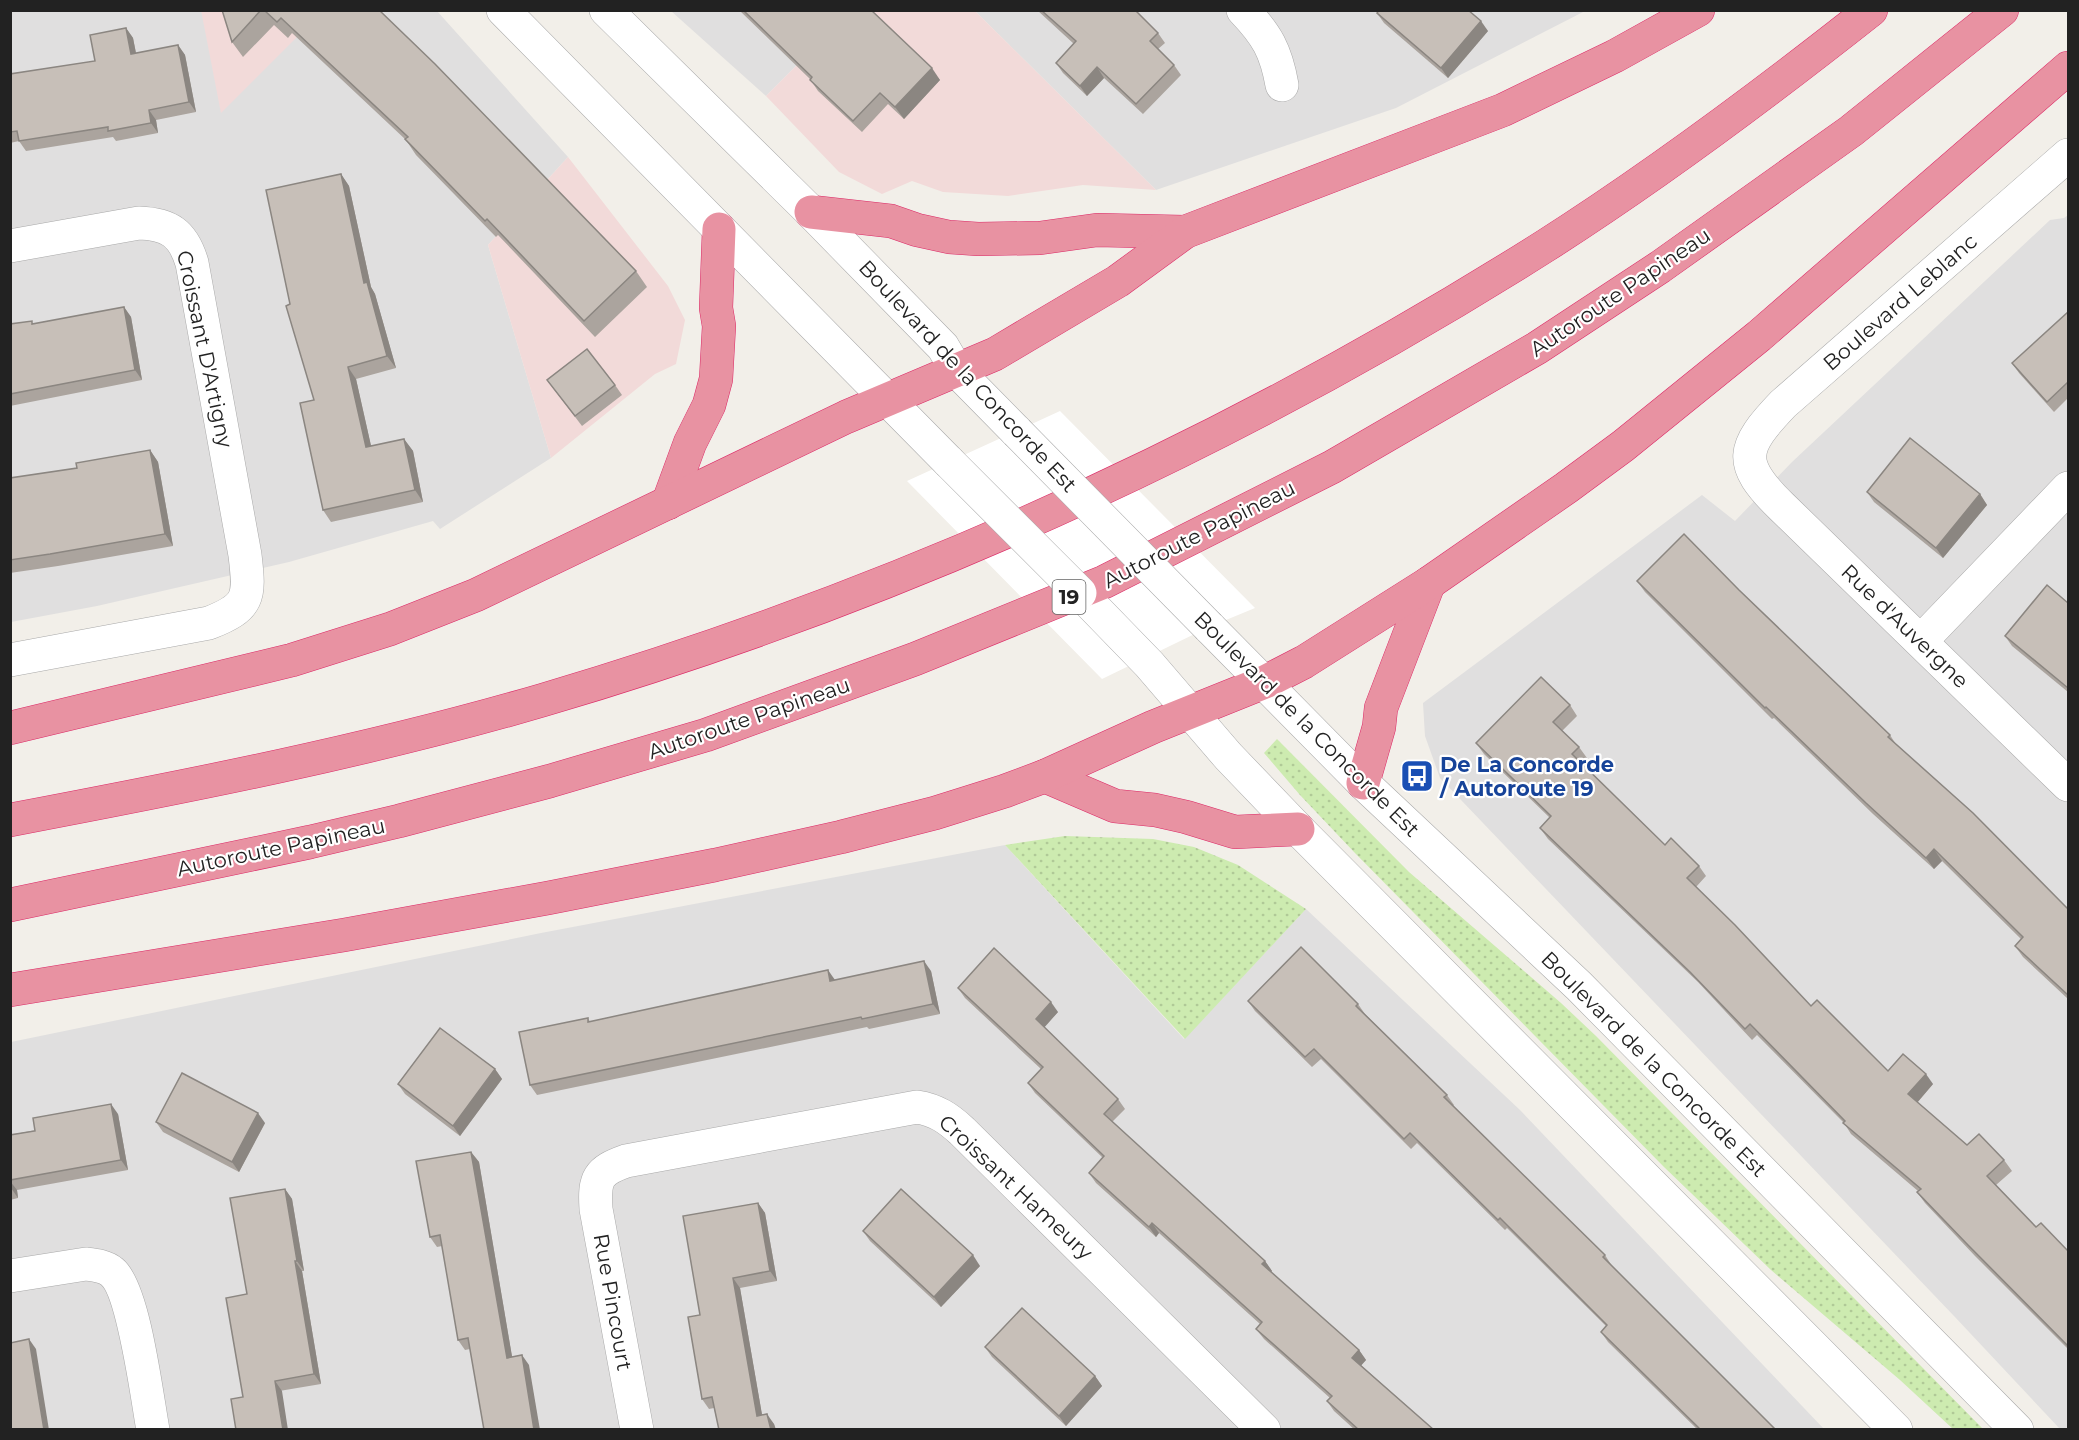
<svg xmlns="http://www.w3.org/2000/svg" width="2079" height="1440" viewBox="0 0 2079 1440" font-family="Montserrat,sans-serif">
	<style>
		.residential { fill: #e0dfdf }
		.commercial { fill: #f2dad9 }
		.grass { fill: url(#grass-dots) }
		.pier { fill: #fff }
		.lines { fill: none; stroke-linecap: round; stroke-linejoin: round }
		.minor-casing { stroke: #a9a9a9; stroke-width: 34 }
		.highway-casing { stroke: #dc2a67; stroke-width: 34 }
		.minor { stroke: #fff; stroke-width: 33 }
		.highway { stroke: #e892a2; stroke-width: 33 }
		.minor-bridge-casing { stroke: #a9a9a9; stroke-width: 34; stroke-linecap: butt }
		.minor-bridge { stroke: #fff; stroke-width: 33 }
		.wall { fill: #aba49e }
		.shaded-wall { fill: #8b8681 }
		.building { fill: #c7bfb8; stroke: #8b8681; stroke-width: 1.5 }
		.labels { text-anchor: middle; dominant-baseline: central; stroke-width: 4.5; stroke-linejoin: round; paint-order: stroke }
		.shield { fill: #fff; stroke: #646464; stroke-width: 1.5 }
		.shield-label { font-size: 20px; font-weight: bold; fill: #222 }
		.street-label { font-size: 21px; fill: #222; stroke: #fff }
		.transit-label { font-size: 21px; font-weight: bold; fill: #164399; stroke: #fff; text-anchor: start }
	</style>
	<defs>
		<pattern id="grass-dots" width="8" height="8" patternUnits="userSpaceOnUse" patternTransform="scale(1.5)"><rect width="8" height="8" fill="#cdebb0"/><path d="M2 2h.1M6 6h.1" fill="none" stroke="#b0c997" stroke-width="1.8" stroke-linecap="round"/></pattern>
	</defs>
	<rect width="100%" height="100%" fill="#f2efe9"/>
	<g class="residential">
		<path d="M11,11H437L568,157L488,245L551,458L440,529L433,521L289,562L97,606L11,622Z"/>
		<path d="M671,11H851L766,96Z"/>
		<path d="M975,11H1585L1396,108L1156,190Z"/>
		<path d="M2068,215V1429H2060L1954,1316L1440,778L1425,736L1423,703L1702,495L1735,521L1792,462L2050,220L2064,218Z"/>
		<path d="M1005,845L1184,1039L1306,909L1520,1110L1824,1429L11,1430V1042L541,933Z"/>
	</g>
	<g class="commercial">
		<path d="M201,10L323,11L221,113Z"/>
		<path d="M851,11H975L1156,190L1083,185L1008,196L943,192L912,181L882,194L839,172L766,96Z"/>
		<path d="M568,157L668,286L685,320L676,364L655,374L551,458L488,245Z"/>
	</g>
	<g class="grass">
		<path d="M1277,739L1409,872L1561,1003L1596,1036L1983,1429H1953L1900,1380L1771,1270L1664,1167L1354,852L1300,795L1264,753Z"/>
		<path d="M1065,836L1153,839L1194,847L1238,865L1306,909L1185,1039L1005,845Z"/>
	</g>
	<path class="pier" d="M1060,411L1255,608L1209,627L1102,679L907,481Z"/>
	<g class="lines">
		<defs>
			<g id="minor">
				<path d="M503,10L949,462"/>
				<path d="M606,10L811,212L943,347L957,371L1017,432"/>
				<path d="M1243,10C1267,35 1276,51 1282,85"/>
				<path d="M2068,155L1783,404C1741,448 1737,463 1781,506L2068,785"/>
				<path d="M10,246L139,223C169,224 183,233 192,263L245,555C250,597 250,607 209,623L10,660"/>
				<path d="M1080,593L1149,664L1228,756L1298,829L1896,1430"/>
				<path d="M1209,627L1363,783L1579,986L2017,1430"/>
				<path d="M1921,641L2068,488"/>
				<path d="M10,1276L86,1264C95,1265 105,1266 112,1272C134,1290 147,1398 153,1430"/>
				<path d="M637,1430L596,1209C594,1178 598,1171 626,1161L917,1107C936,1110 948,1118 962,1131L1264,1430"/>
			</g>
			<g id="highway">
				<path d="M811,212L891,221L917,230L949,237L978,239L1040,238L1097,230L1185,232"/>
				<path d="M668,503L690,443L709,405L716,379L719,326L716,308L719,229"/>
				<path d="M10,728L292,660L390,629L476,595L846,417L995,354L1118,281L1185,232L1503,110L1615,56L1698,10"/>
				<path d="M1045,776L1115,806L1155,810L1186,817L1235,832L1298,829"/>
				<path d="M1363,783L1379,727L1381,708L1429,583"/>
				<path d="M10,820C189,786 369,751 543,700C899,595 1232,444 1545,246C1658,174 1766,93 1871,10"/>
				<path d="M10,905L310,842L399,821L550,781L706,735L915,659L1104,582L1332,467L1537,348L1660,267L1851,131L2002,10"/>
				<path d="M10,990L344,935L548,898L715,865L841,837L935,813L1005,791L1045,776L1153,727L1265,682L1304,662L1429,583L1566,488L1623,446L1759,336L2068,68"/>
			</g>
		</defs>
		<use href="#minor" class="minor-casing"/>
		<use href="#highway" class="highway-casing"/>
		<use href="#minor" class="minor"/>
		<use href="#highway" class="highway"/>
		<defs>
			<g id="minor-bridge">
				<path d="M1017,432L1209,627"/>
				<path d="M949,462L1080,593"/>
			</g>
		</defs>
		<use href="#minor-bridge" class="minor-bridge-casing"/>
		<use href="#minor-bridge" class="minor-bridge"/>
	</g>
	<g class="wall">
		<path d="M222,10H379L636,271L647,287L595,337L498,235L496,237L416,155L406,140L292,33L288,38L274,25L243,57L232,42Z"/>
		<path d="M739,10H871L940,80L904,119L888,104L862,132L818,91L810,79Z"/>
		<path d="M1037,10H1135L1158,33L1165,43L1158,49L1174,65L1181,75L1143,114L1104,78L1087,96L1063,73L1056,63L1074,44Z"/>
		<path d="M1377,13L1488,31L1448,78L1384,23Z"/>
		<path d="M126,28L133,38L136,53L178,45L185,55L196,112L156,120L158,133L116,141L113,137L26,151L19,141L10,143V74L95,61Z"/>
		<path d="M341,174L349,186L371,287L375,294L396,368L356,379L371,446L404,439L413,451L423,502L331,522L323,510L314,400L290,304Z"/>
		<path d="M124,307L131,317L142,380L10,406V324H34Z"/>
		<path d="M2068,312V398L2054,412L2019,373L2012,363Z"/>
		<path d="M547,380L615,385L622,395L582,426Z"/>
		<path d="M150,450L158,462L173,546L58,566L10,573V478L77,468Z"/>
		<path d="M1867,492L1980,494L1987,505L1943,558L1874,502Z"/>
		<path d="M1637,581L1739,590L1890,735L1897,746L2068,909V999L2023,957L2015,946L2021,939L1942,861L1934,869L1873,814L1774,718L1772,719L1645,592Z"/>
		<path d="M2068,603V692L2012,646L2005,636Z"/>
		<path d="M1570,705L1577,716L1562,731L1579,747L1587,758L1582,763L1665,845L1699,866L1706,876L1696,887L1811,1006L1888,1071L1933,1084L1917,1103L1967,1145L2004,1160L2012,1171L1996,1185L2036,1227L2068,1251V1349L1975,1256L1925,1203L1917,1192L1918,1191L1851,1134L1844,1123L1757,1035L1752,1040L1698,982L1548,839L1540,828L1550,818L1484,754L1476,743Z"/>
		<path d="M931,971L940,1014L869,1029L867,1027L537,1095L530,1085L588,1018L590,1022L834,980Z"/>
		<path d="M958,988L1058,1012L1044,1027L1118,1099L1125,1109L1112,1122L1265,1261L1272,1271L1271,1272L1359,1350L1366,1360L1361,1365L1434,1430H1355L1334,1411L1327,1401L1330,1398L1264,1339L1256,1329L1260,1324L1159,1233L1156,1237L1096,1183L1089,1173L1103,1158L1035,1093L1028,1083L1041,1069L965,998Z"/>
		<path d="M1248,1001L1358,1004L1365,1014L1447,1095L1454,1105L1453,1106L1605,1255L1612,1266L1776,1430H1698L1608,1342L1601,1332L1606,1326L1507,1228L1505,1230L1417,1143L1411,1149L1321,1059L1312,1067L1255,1011Z"/>
		<path d="M495,1069L502,1079L460,1136L405,1094L398,1084Z"/>
		<path d="M118,1114L128,1170L17,1190L18,1198L10,1200V1135Z"/>
		<path d="M156,1122L265,1123L239,1172L163,1132Z"/>
		<path d="M471,1152L479,1162L512,1357L529,1365L470,1349L465,1350L458,1340L442,1246L437,1247L430,1237Z"/>
		<path d="M285,1189L292,1199L304,1271H302L321,1384L243,1397L247,1294Z"/>
		<path d="M758,1203L765,1213L777,1281L740,1288L762,1415L774,1424L776,1430H719L714,1408L709,1409L702,1399L700,1315Z"/>
		<path d="M863,1231L980,1266L941,1307L870,1241Z"/>
		<path d="M985,1347L1095,1376L1102,1386L1066,1426L992,1357Z"/>
	</g>
	<g class="shaded-wall">
		<path d="M1481,21L1488,31L1448,78L1441,68Z"/>
		<path d="M126,28L133,38L138,64L131,54Z"/>
		<path d="M178,45L185,55L196,112L189,102Z"/>
		<path d="M1097,67L1104,78L1087,96L1080,86Z"/>
		<path d="M932,68L940,80L904,119L895,107Z"/>
		<path d="M149,110L156,120L158,133L151,123Z"/>
		<path d="M341,174L349,186L371,287L375,294L396,368L387,356L364,283Z"/>
		<path d="M124,307L131,317L142,380L135,370Z"/>
		<path d="M348,367L356,379L374,459L366,447Z"/>
		<path d="M404,439L413,451L423,502L415,490Z"/>
		<path d="M150,450L158,462L173,546L165,534Z"/>
		<path d="M1980,494L1987,505L1943,558L1936,548Z"/>
		<path d="M1934,849L1942,861L1934,869L1926,858Z"/>
		<path d="M924,961L931,971L940,1014L933,1004Z"/>
		<path d="M828,970L835,980L830,981Z"/>
		<path d="M1051,1002L1058,1012L1043,1029L1036,1019Z"/>
		<path d="M495,1069L502,1079L460,1136L453,1126Z"/>
		<path d="M1926,1074L1933,1084L1915,1105L1908,1094Z"/>
		<path d="M111,1104L118,1114L128,1170L121,1160Z"/>
		<path d="M258,1113L265,1123L239,1172L232,1162Z"/>
		<path d="M471,1152L479,1162L514,1368L507,1358Z"/>
		<path d="M10,1181L17,1190L18,1198L11,1188Z"/>
		<path d="M285,1189L292,1199L304,1271L297,1261Z"/>
		<path d="M758,1203L765,1213L777,1281L770,1271Z"/>
		<path d="M1152,1223L1159,1233L1156,1237L1149,1227Z"/>
		<path d="M973,1255L980,1266L941,1307L934,1297Z"/>
		<path d="M295,1261L302,1271L321,1384L314,1374Z"/>
		<path d="M1265,1261L1272,1271L1269,1274L1262,1264Z"/>
		<path d="M733,1278L740,1288L764,1426L757,1416Z"/>
		<path d="M29,1339L36,1349L49,1430H44Z"/>
		<path d="M1359,1350L1366,1360L1359,1368L1352,1358Z"/>
		<path d="M522,1355L529,1365L540,1430H534Z"/>
		<path d="M1095,1376L1102,1386L1066,1426L1059,1416Z"/>
		<path d="M275,1381L282,1391L288,1430H283Z"/>
		<path d="M767,1414L774,1424L776,1430H771Z"/>
	</g>
	<g class="building">
		<path d="M222,10H261L232,42Z"/>
		<path d="M264,10H379L435,64L636,271L584,321L487,219L485,221L405,139L408,137L281,18L277,22Z"/>
		<path d="M743,10H871L932,68L895,107L880,93L853,121L810,80L812,77Z"/>
		<path d="M1041,10H1135L1158,33L1150,41L1174,65L1136,104L1097,67L1080,86L1056,63L1076,41Z"/>
		<path d="M1379,10H1468L1481,21L1441,68L1377,13Z"/>
		<path d="M126,28L131,54L178,45L189,102L149,110L151,123L108,131V127L19,141L17,131L10,132V74L95,61L90,35Z"/>
		<path d="M341,174L364,283L367,282L387,356L348,367L366,447L404,439L415,490L323,510L300,403L314,400L286,306L290,304L266,190Z"/>
		<path d="M124,307L135,370L10,394V324L32,321V324Z"/>
		<path d="M2068,312V382L2047,402L2012,363Z"/>
		<path d="M587,349L615,385L575,416L547,380Z"/>
		<path d="M1910,438L1980,494L1936,548L1867,492Z"/>
		<path d="M150,450L165,534L50,554L10,560V478L77,468L76,463Z"/>
		<path d="M1684,534L1739,590L1890,735L1888,737L1973,813L2068,909V995L2015,946L2023,937L1934,849L1926,858L1866,803L1766,707L1765,708L1637,581Z"/>
		<path d="M2047,585L2068,603V688L2005,636Z"/>
		<path d="M1541,677L1570,705L1553,722L1579,747L1572,754L1665,845L1671,838L1699,866L1687,878L1735,925L1811,1006L1817,1000L1888,1071L1903,1054L1926,1074L1908,1094L1967,1145L1979,1134L2004,1160L1987,1176L2036,1227L2041,1223L2068,1251V1346L1968,1245L1917,1192L1921,1189L1843,1123L1845,1121L1750,1024L1745,1029L1690,972L1540,828L1551,816L1476,743Z"/>
		<path d="M1301,947L1358,1004L1356,1006L1447,1095L1444,1097L1605,1255L1603,1257L1776,1430H1701L1601,1332L1607,1325L1500,1218L1498,1220L1410,1133L1404,1139L1314,1049L1305,1057L1248,1001Z"/>
		<path d="M994,948L1051,1002L1036,1019L1118,1099L1104,1114L1265,1261L1262,1264L1359,1350L1352,1358L1434,1430H1359L1327,1401L1332,1396L1256,1329L1262,1322L1152,1223L1149,1227L1089,1173L1104,1156L1028,1083L1043,1067L958,988Z"/>
		<path d="M924,961L933,1004L862,1019L861,1017L530,1085L519,1032L588,1018V1022L828,970L830,981Z"/>
		<path d="M440,1028L495,1069L453,1126L398,1084Z"/>
		<path d="M182,1073L258,1113L232,1162L156,1122Z"/>
		<path d="M111,1104L121,1160L10,1180V1135L35,1131L33,1118Z"/>
		<path d="M471,1152L507,1358L522,1355L534,1430H484L468,1338L458,1340L440,1235L430,1237L416,1161Z"/>
		<path d="M285,1189L297,1261H295L314,1374L275,1381L283,1430H236L231,1399L243,1397L226,1298L247,1294L230,1198Z"/>
		<path d="M901,1189L973,1255L934,1297L863,1231Z"/>
		<path d="M758,1203L770,1271L733,1278L757,1416L767,1414L771,1430H719L712,1397L702,1399L688,1317L700,1315L683,1216Z"/>
		<path d="M1022,1308L1095,1376L1059,1416L985,1347Z"/>
		<path d="M29,1339L44,1430H10V1343Z"/>
	</g>
	<defs>
		<symbol id="bus-square" viewBox="-11 -11 22 22"><rect x="-9" y="-9" width="18" height="18" rx="4" fill="#1a4fb4" stroke="#fff"/><path d="M-5-6H5V4H4V6H2V4H-2V6H-4V4H-5ZM-3.5-4V0h7V-4ZM-3.5 1.2v1.5H-2V1.2ZM2 1.2v1.5H3.5V1.2Z" fill="#fff"/></symbol>
	</defs>
	<g fill-rule="evenodd">
		<use href="#bus-square" x="1398" y="757" width="38" height="38"/>
	</g>
	<g class="labels">
		<rect class="shield" x="1052.5" y="580" width="33" height="34" rx="4.5"/>
		<g class="shield-label">
			<text x="1069" y="597">19</text>
		</g>
		<g class="street-label">
			<text transform="translate(1620 292) rotate(-34)">Autoroute Papineau</text>
			<text transform="translate(1900 302) rotate(-41)">Boulevard Leblanc</text>
			<text transform="translate(205 349) rotate(78)">Croissant D'Artigny</text>
			<text transform="translate(968 376) rotate(47)">Boulevard de la Concorde Est</text>
			<text transform="translate(1199 534) rotate(-27)">Autoroute Papineau</text>
			<text transform="translate(1905 626) rotate(44)">Rue d'Auvergne</text>
			<text transform="translate(749 718) rotate(-19)">Autoroute Papineau</text>
			<text transform="translate(1307 724) rotate(45)">Boulevard de la Concorde Est</text>
			<text transform="translate(281 847) rotate(-12)">Autoroute Papineau</text>
			<text transform="translate(1654 1064) rotate(45)">Boulevard de la Concorde Est</text>
			<text transform="translate(1016 1187) rotate(43)">Croissant Hameury</text>
			<text transform="translate(613 1302) rotate(80)">Rue Pincourt</text>
		</g>
		<g class="transit-label">
			<text x="1440" y="764">De La Concorde<tspan x="1440" dy="24">/ Autoroute 19</tspan></text>
		</g>
	</g>
	<rect width="2079" height="1440" fill="none" stroke="#222222" stroke-width="24"/>
</svg>
